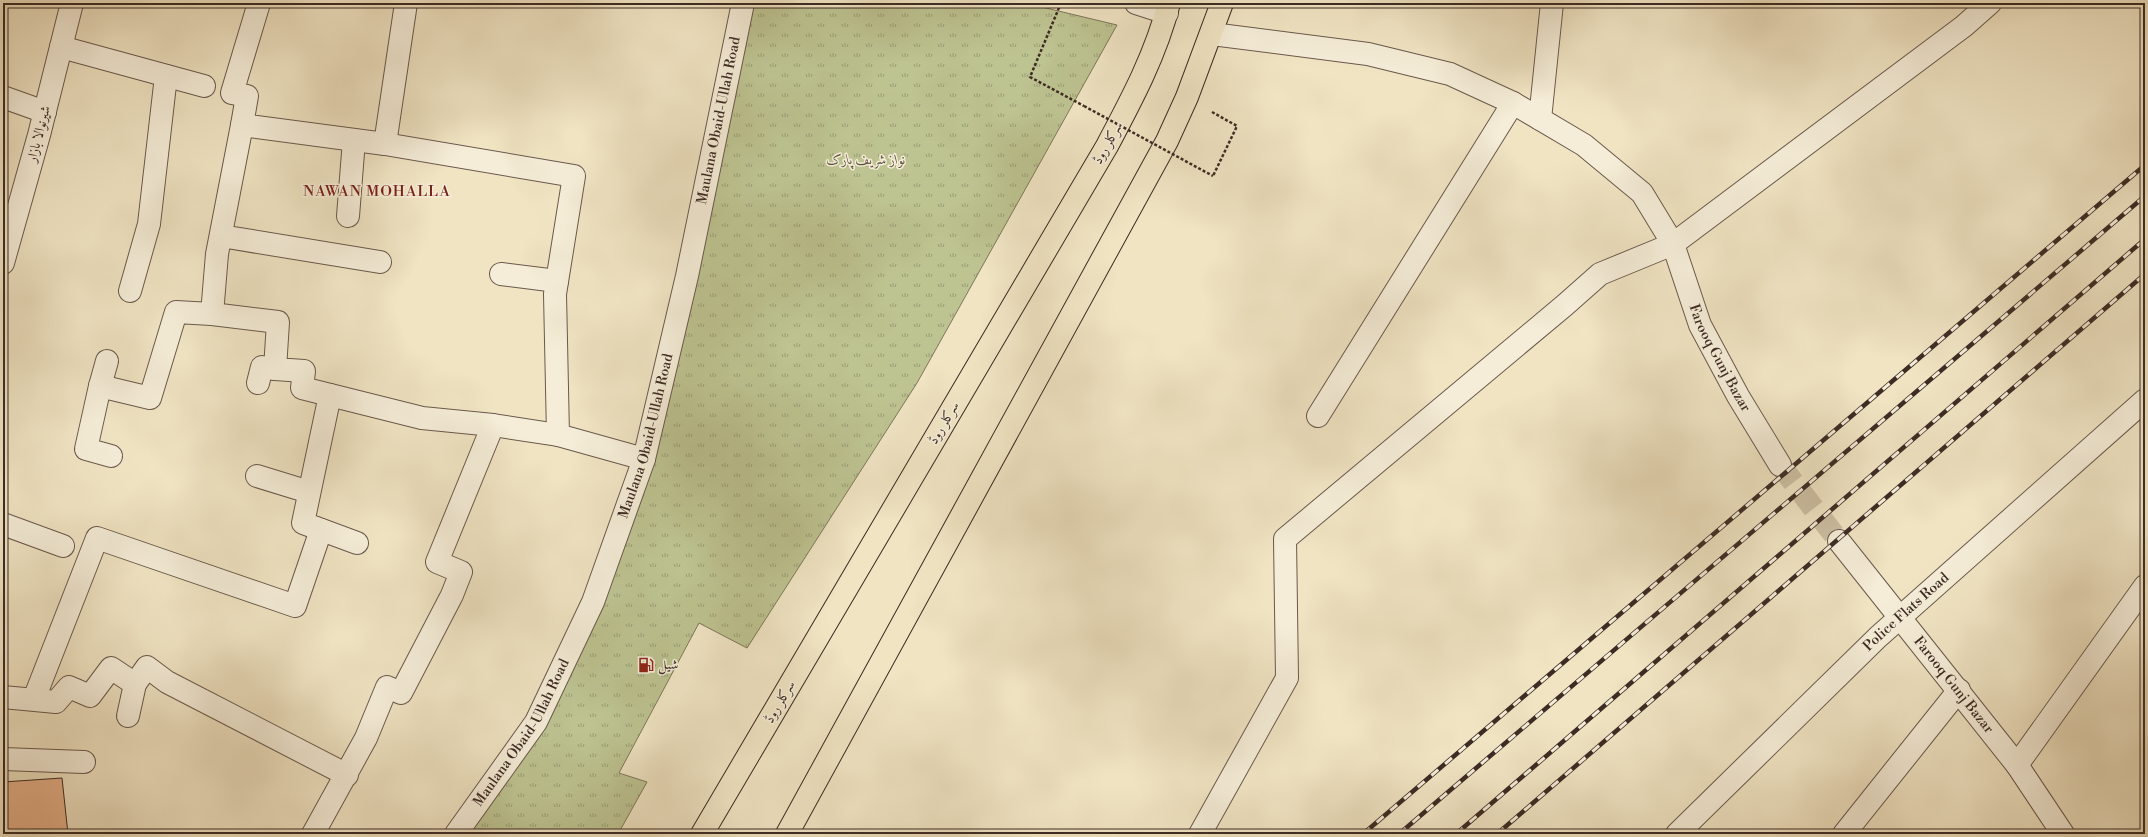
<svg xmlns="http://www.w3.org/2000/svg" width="2148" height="837" viewBox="0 0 2148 837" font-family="'Libre Bodoni',Amiri,serif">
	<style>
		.grass { fill: url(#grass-tufts); stroke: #7d775a }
		.building { fill: #e6b08a; stroke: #3d2b24 }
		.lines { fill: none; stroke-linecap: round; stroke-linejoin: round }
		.minor-tunnel { stroke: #ccbfa3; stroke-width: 22; stroke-dasharray: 22 11; stroke-linecap: butt }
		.minor-casing { stroke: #6a594c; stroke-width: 24 }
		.major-casing { stroke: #3d2b24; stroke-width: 24 }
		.path { stroke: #3d2b24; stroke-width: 2.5; stroke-dasharray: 3 2; stroke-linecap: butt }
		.minor { stroke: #f5edd8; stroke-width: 22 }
		.major { stroke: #f0e4c3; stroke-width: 22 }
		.rail-casing { stroke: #3d2b24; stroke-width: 4.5 }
		.rail { stroke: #f5edd8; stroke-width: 3; stroke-dasharray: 9; stroke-linecap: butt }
		.path-bridge { stroke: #3d2b24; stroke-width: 2.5; stroke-dasharray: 3 2; stroke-linecap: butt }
		.labels { text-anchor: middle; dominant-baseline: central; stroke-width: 3; stroke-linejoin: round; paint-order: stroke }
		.street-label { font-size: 14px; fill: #3d2b24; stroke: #f5edd8 }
		.park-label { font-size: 14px; font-style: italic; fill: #5d513f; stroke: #f5edd8 }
		.poi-label { font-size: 14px; fill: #3d2b24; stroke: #f5edd8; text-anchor: start }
		.neighbourhood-label { font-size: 15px; letter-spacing: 1px; fill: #7a1f14; stroke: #f5edd8 }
	</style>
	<defs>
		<pattern id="grass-tufts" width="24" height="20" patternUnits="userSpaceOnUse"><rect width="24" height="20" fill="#bdc391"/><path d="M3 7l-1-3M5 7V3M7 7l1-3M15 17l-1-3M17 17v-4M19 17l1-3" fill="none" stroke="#9b9f76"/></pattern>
	</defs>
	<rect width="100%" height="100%" fill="#f0e4c3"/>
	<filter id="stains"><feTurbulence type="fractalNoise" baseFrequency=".005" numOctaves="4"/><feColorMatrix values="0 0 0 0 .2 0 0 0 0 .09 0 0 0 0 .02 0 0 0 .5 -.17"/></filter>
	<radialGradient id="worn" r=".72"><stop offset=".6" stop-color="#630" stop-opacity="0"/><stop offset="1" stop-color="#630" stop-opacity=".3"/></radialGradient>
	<path class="grass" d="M742,3H1025L1117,25L917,383L747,648L699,623L619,773L647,782L618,834H454L536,722L644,459Z"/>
	<path class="building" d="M62,778L68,834H3V782Z"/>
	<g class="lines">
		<path class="minor-tunnel" d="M1780,465L1839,541"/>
		<defs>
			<g id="minor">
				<path d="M259,3L232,93L247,96L242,125L385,144L574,176L555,294L558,435L644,459"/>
				<path d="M1136,3L1167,13"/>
				<path id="s1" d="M1212,34L1368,54L1450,74L1513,103L1584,145L1642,193L1673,244L1700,325L1738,396L1780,465"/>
				<path d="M61,47L204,86"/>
				<path d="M3,97L45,112"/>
				<path d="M1540,119L1552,3"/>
				<path d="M242,125L217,254L212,314L278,322L275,369L304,371L302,388L422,418L493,425L558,435"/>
				<path d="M385,144L406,3"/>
				<path d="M348,216L354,140"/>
				<path d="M221,236L380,262"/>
				<path d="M3,263L39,135L72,3"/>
				<path d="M501,274L557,281"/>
				<path d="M130,291L149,224L166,76"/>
				<path d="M258,383L262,367L275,369"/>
				<path d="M100,386L107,361"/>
				<path d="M330,395L303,523L357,543"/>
				<path d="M1318,416L1513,103"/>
				<path d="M111,456L86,449L100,386L150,398L176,312L212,314"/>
				<path d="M257,476L309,492"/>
				<path d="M3,524L63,546"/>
				<path id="s2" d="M1839,541L2017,765L2063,834"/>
				<path d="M3,697L56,702L69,687L90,696L111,668L135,684L147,667L167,682L347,775"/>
				<path d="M34,699L97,538L295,606L321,530"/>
				<path d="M128,716L135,684"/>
				<path d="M3,759L84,762"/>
				<path d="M2017,765L2145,586"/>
				<path d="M313,834L366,738L387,687L401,693L452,595L461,572L437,562L493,425"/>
				<path id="s3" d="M456,834L536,722L593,602L644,459L687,276L743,3"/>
				<path d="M1200,834L1287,678L1285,539L1565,305L1600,274L1673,244L1964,26L1990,3"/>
				<path id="s4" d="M1677,834L1878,637L2145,400"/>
				<path d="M1844,834L1959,690"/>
			</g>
			<g id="major">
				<path d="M702,834L1107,146C1132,99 1156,54 1169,3"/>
				<path d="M787,834L1167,141L1187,97L1222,3"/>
			</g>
		</defs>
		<use href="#minor" class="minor-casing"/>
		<use href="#major" class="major-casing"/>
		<g class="path">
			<path d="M1061,3L1030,77L1084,106"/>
			<path d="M1212,112L1237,126L1213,176"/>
		</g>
		<use href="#minor" class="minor"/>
		<use href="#major" class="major"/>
		<defs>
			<g id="rail">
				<path d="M1363,834L2145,165"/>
				<path d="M1399,834L2145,196"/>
				<path d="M1456,834L2145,239"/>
				<path d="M1497,834L2145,274"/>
			</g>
		</defs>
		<use href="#rail" class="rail-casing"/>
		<use href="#rail" class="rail"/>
		<path class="path-bridge" d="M1084,106L1213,176"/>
	</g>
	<defs>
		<symbol id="fuel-bare" viewBox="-9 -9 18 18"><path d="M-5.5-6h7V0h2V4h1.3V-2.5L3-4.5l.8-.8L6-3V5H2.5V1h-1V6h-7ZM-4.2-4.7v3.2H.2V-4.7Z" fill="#8f2418" stroke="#f5edd8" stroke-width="2.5" paint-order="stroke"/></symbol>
	</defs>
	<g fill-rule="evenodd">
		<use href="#fuel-bare" x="635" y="654" width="22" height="22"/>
	</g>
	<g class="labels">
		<g class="street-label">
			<text stroke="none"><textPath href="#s3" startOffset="769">Maulana Obaid-Ullah Road</textPath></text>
			<text transform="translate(39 134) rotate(-75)">شیرنوالا بازار</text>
			<text transform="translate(1108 143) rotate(-61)">سرکلر روڈ</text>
			<text stroke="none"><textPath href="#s1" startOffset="652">Farooq Gunj Bazar</textPath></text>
			<text transform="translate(944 423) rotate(-60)">سرکلر روڈ</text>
			<text stroke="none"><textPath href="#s3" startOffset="445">Maulana Obaid-Ullah Road</textPath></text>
			<text stroke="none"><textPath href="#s4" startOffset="319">Police Flats Road</textPath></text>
			<text stroke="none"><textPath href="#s2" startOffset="184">Farooq Gunj Bazar</textPath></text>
			<text transform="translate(780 702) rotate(-60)">سرکلر روڈ</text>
			<text stroke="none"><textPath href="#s3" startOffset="121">Maulana Obaid-Ullah Road</textPath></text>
		</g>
		<g class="park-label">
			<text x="866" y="160">نواز شریف پارک</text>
		</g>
		<g class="poi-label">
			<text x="658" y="665">شیل</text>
		</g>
		<g class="neighbourhood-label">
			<text x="377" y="191">NAWAN MOHALLA</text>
		</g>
	</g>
	<rect width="2148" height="837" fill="none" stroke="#f0e4c3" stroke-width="16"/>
	<rect x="4" y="4" width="2140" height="829" fill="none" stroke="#3d2b24" stroke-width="2"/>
	<rect x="8" y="8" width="2132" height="821" fill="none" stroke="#3d2b24"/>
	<rect width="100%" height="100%" filter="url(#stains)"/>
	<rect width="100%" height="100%" fill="url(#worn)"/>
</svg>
